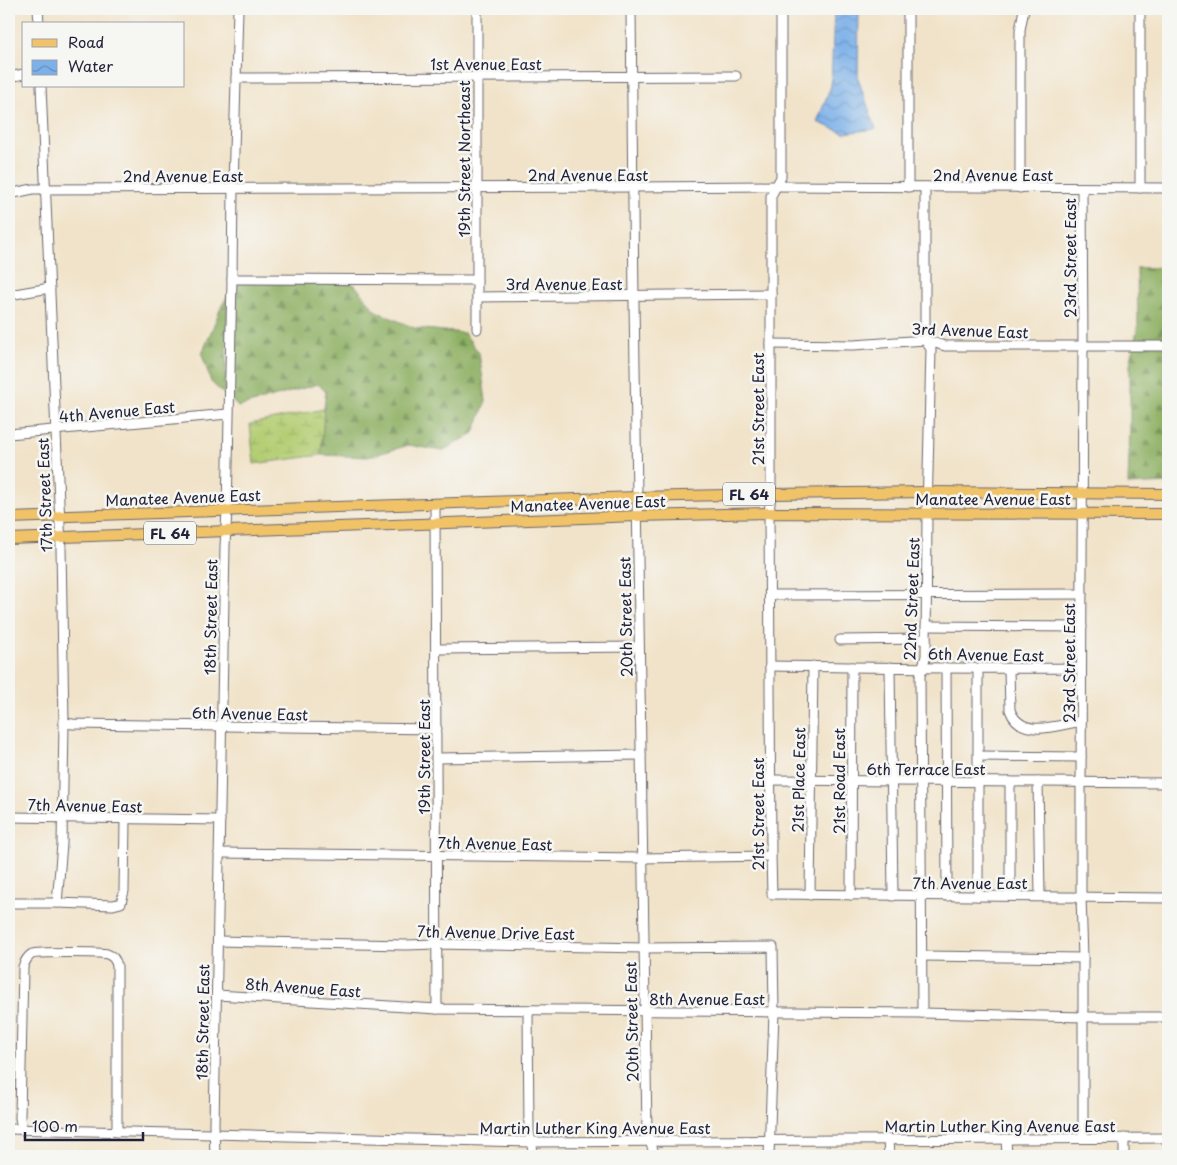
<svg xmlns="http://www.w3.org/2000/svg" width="1177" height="1165" viewBox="0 0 1177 1165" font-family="'Playpen Sans',sans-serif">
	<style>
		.forest { fill: url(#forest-firs); stroke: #586950 }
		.wetland { fill: url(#wetland-marsh); stroke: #6a7856 }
		.water { fill: url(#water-waves); stroke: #4e6992 }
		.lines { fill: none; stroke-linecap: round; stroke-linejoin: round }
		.minor-casing { stroke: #6a666d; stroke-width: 11 }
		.major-casing { stroke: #6a666d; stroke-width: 12 }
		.minor { stroke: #fff; stroke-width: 9 }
		.major { stroke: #f1c369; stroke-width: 10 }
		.labels { text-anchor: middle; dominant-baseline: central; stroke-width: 5; stroke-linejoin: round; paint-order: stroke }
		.shield { fill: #f6f6f2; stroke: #626272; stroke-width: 1 }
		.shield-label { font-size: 14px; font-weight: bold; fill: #22223b }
		.street-label { font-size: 15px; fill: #22223b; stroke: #f6f6f2 }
	</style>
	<defs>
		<pattern id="forest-firs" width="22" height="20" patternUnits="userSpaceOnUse" patternTransform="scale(1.25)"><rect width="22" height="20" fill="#8eb064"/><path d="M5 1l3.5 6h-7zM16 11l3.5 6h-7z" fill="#748f54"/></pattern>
		<pattern id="wetland-marsh" width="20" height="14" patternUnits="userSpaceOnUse" patternTransform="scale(1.25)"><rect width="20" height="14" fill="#b3cd72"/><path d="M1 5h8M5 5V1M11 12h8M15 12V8" fill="none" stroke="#9ab064"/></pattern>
		<pattern id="water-waves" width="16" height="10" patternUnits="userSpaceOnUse" patternTransform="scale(1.25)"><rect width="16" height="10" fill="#7bb0e9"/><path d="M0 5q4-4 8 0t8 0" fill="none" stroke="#648fbe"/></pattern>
	</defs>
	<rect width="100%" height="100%" fill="#f6f6f2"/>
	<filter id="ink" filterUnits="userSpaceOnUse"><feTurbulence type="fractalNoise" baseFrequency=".02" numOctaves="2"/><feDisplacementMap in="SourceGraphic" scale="10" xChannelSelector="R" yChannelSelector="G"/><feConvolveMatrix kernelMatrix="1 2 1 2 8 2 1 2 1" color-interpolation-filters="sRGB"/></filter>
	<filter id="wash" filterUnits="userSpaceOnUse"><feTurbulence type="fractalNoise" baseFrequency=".0096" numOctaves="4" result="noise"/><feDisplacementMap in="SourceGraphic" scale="20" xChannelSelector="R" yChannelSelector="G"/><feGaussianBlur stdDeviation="1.12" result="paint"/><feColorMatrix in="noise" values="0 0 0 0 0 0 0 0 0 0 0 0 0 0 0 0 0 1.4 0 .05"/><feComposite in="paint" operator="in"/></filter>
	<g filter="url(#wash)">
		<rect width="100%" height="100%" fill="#f1e3c9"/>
		<g class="forest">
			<path d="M1168,267V483L1128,485L1130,428V365L1138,325L1137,268Z"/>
			<path d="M236,283L354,284L376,311L414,328L464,333L479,353L486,401L474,433L442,451L409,445L368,457L321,455L324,409L326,392L318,384L238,407L233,402Z"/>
			<path d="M228,295L225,395L211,382L202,354L222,305Z"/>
		</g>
		<path class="wetland" d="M324,409L321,455L254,464L250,424Z"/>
		<path class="water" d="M834,9H859L858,79L876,129L844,133L817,122L831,86Z"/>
	</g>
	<g filter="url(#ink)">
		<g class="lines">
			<defs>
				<g id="minor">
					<path d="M38,9L39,24"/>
					<path d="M631,9L634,303L647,1132L653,1150V1156"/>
					<path d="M781,9V177L771,196V494L769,513L771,856L772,894C904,895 1036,896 1168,898"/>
					<path d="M9,77L24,74"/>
					<path d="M236,78L736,76"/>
					<path d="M41,86L61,548L64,723L62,844L57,903"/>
					<path d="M908,187V9"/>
					<path d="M1020,188V30L1024,9"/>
					<path d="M1082,188L1083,346L1081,783V897L1083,958V1138"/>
					<path d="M1140,188V9"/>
					<path d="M9,194L33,189L633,187L776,186L1168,188"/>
					<path d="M232,279L477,280"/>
					<path d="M9,295L50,288"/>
					<path d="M477,297L771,294"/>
					<path d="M477,329V9"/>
					<path d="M771,344L854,345L925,340L945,346H1168"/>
					<path d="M9,434L228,414"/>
					<path d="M435,504L437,1009"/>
					<path d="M770,595L1082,594"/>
					<path d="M926,626L1082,627"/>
					<path d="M840,640L926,639"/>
					<path d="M437,649L639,647"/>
					<path d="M770,666C874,667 978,669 1081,668"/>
					<path d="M890,667L893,896"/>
					<path d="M946,668L947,896"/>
					<path d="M1009,669L1010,710C1021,740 1058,725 1081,721"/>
					<path d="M64,723L73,724L437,729"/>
					<path d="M979,756L1081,757"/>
					<path d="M437,758L641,755"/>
					<path d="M770,780L1168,783"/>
					<path d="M1010,782V896"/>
					<path d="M1038,782L1040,896"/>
					<path d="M9,817L220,820"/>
					<path d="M219,853L642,858L771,856"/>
					<path d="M810,895L813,666"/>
					<path d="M851,895L852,667"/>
					<path d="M978,896V668"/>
					<path d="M9,903H57L113,905L121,903L124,891L125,819"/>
					<path d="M218,941L406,945L436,944L644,948L773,947L774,1012L769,1156"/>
					<path d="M922,956L1083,958"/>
					<path d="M217,995L437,1009L922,1013L1083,1017H1168"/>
					<path d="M528,1010L529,1132L534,1156"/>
					<path d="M922,1013L920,676L926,656L927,513L931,349L925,340V187"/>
					<path d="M9,1129L531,1142L1168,1138"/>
					<path d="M22,1130L20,1118L23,967C25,961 27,957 32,954C37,952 101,952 107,954C113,956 116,960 117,966V1132"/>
					<path d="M1124,1138V1156"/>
					<path d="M888,1139L889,1156"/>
					<path d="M1006,1139L1007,1156"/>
					<path d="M215,1156L214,1124L225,546L227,510L232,279L233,188L238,9"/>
				</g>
				<g id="major">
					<path d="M9,518L637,497L771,494L927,492L1168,494"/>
					<path d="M9,539L637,516L769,513L1168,514"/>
				</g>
			</defs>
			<use href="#minor" class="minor-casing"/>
			<use href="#major" class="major-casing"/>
			<use href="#minor" class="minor"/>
			<use href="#major" class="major"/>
		</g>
	</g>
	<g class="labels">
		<g class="shield">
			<rect x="723" y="482.5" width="52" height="23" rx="4"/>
			<rect x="144" y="521.5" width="52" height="23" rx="4"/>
		</g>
		<g class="shield-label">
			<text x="749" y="494">FL 64</text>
			<text x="170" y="533">FL 64</text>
		</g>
		<g class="street-label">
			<text x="486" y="63">1st Avenue East</text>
			<text transform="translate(463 159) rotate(-90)">19th Street Northeast</text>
			<text x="588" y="174">2nd Avenue East</text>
			<text x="993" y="174">2nd Avenue East</text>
			<text x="183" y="175">2nd Avenue East</text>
			<text transform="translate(1069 258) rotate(-90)">23rd Street East</text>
			<text x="564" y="283">3rd Avenue East</text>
			<text transform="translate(970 330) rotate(2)">3rd Avenue East</text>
			<text transform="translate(757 409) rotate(-90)">21st Street East</text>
			<text transform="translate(117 411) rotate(-5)">4th Avenue East</text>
			<text transform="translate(44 495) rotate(-92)">17th Street East</text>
			<text transform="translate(183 497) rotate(-2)">Manatee Avenue East</text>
			<text x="993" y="498">Manatee Avenue East</text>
			<text transform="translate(588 503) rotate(-2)">Manatee Avenue East</text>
			<text transform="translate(911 599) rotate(-88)">22nd Street East</text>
			<text transform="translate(210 617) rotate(-89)">18th Street East</text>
			<text transform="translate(625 617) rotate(-91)">20th Street East</text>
			<text transform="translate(986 654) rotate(1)">6th Avenue East</text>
			<text transform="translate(1068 663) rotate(-90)">23rd Street East</text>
			<text transform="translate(250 713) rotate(1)">6th Avenue East</text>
			<text transform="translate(423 757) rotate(-90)">19th Street East</text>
			<text x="926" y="768">6th Terrace East</text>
			<text transform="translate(798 780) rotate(-89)">21st Place East</text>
			<text transform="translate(838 781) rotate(-90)">21st Road East</text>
			<text transform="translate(85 805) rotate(1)">7th Avenue East</text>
			<text transform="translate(757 814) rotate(-90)">21st Street East</text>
			<text transform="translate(495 843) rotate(1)">7th Avenue East</text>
			<text x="970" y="882">7th Avenue East</text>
			<text transform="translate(496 932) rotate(1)">7th Avenue Drive East</text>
			<text transform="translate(303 987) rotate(4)">8th Avenue East</text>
			<text x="707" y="998">8th Avenue East</text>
			<text transform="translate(202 1022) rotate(-89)">18th Street East</text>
			<text transform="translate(631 1022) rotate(-91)">20th Street East</text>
			<text x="1000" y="1125">Martin Luther King Avenue East</text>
			<text x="595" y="1127">Martin Luther King Avenue East</text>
		</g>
	</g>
	<rect width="1177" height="1165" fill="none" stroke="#f6f6f2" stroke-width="30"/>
	<rect x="22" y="22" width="162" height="65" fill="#f6f6f2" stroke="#a1a1a9"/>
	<rect x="32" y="39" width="25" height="8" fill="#f1c369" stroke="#a1a1a9"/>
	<text x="68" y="48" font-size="15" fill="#22223b">Road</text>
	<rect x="32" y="60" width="25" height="15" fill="url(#water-waves)" stroke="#a1a1a9"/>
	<text x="68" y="72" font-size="15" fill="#22223b">Water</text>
	<path d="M25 1132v8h118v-8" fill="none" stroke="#22223b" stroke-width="2.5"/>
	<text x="32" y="1132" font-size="15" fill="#22223b" stroke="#f6f6f2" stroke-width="4" paint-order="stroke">100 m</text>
</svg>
